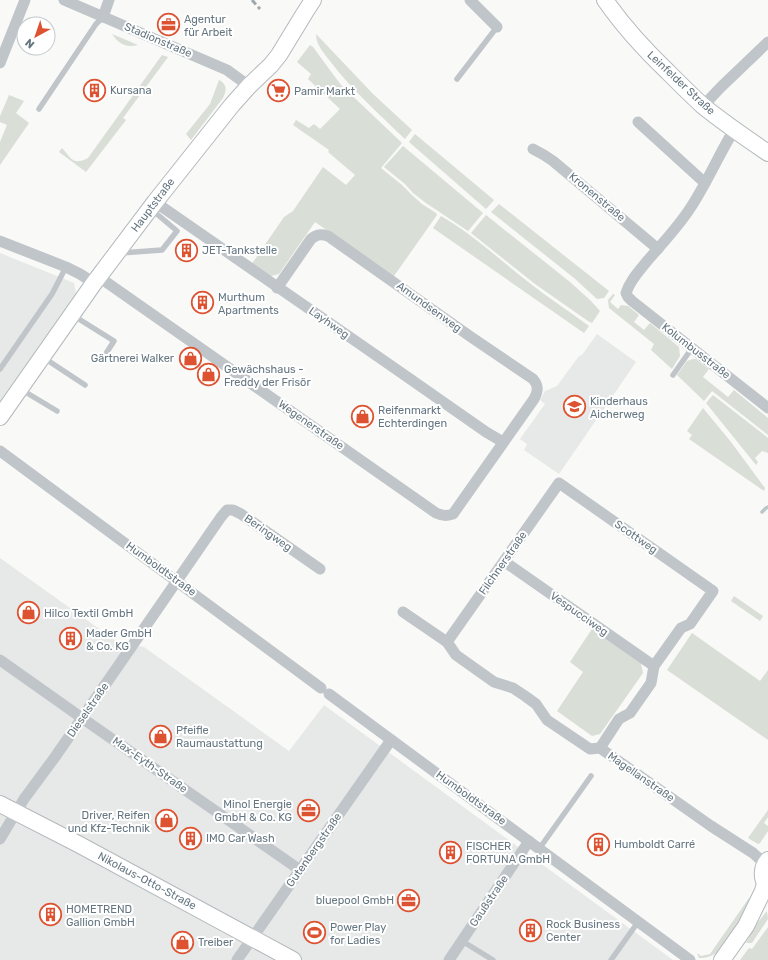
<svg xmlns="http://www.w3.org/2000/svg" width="768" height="960" viewBox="0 0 768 960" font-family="Rubik,sans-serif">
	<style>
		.built { fill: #e7e8e8 }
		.green { fill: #d9ded6 }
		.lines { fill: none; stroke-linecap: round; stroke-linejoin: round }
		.stream { stroke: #bac6ca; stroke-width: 3.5 }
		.secondary-casing { stroke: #b3b9bd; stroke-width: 18 }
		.service { stroke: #c0c5c9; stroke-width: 5.5 }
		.minor { stroke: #c0c5c9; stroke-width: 11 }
		.secondary { stroke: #fff; stroke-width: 16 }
		.rail { stroke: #a2a9ae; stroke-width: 3; stroke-dasharray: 6 3; stroke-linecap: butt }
		.labels { text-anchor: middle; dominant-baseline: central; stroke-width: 4; stroke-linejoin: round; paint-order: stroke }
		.poi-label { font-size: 11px; fill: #657681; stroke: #fff; text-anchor: start }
		.street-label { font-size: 11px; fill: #657681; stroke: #fff }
	</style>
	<rect width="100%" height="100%" fill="#f9f9f7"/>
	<g class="built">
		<path d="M0,253L74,283L76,293L0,402Z"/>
		<path d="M597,334L636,362L559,474L524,450L527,444L520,439L545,404L540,400L545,391L557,386L579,356L582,355Z"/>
		<path d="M0,558L119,643L144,647L289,751L324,705L673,960H0Z"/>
	</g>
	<g class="green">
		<path d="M112,34L138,45C126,48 119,44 112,34Z"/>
		<path d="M316,34L373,94L412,130L405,139C379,114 352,90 330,61C324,53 316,45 316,34Z"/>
		<path d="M310,45L313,47L324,62L341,85L402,143L381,168L402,185L412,195L422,204L436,213L437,215L394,276L315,222L279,274L271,276L251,265L284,217L293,211L323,167L346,185L355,175L328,152L329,150L293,125L296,120L309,128L314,124L320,129L340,109L308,79L311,74L297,62Z"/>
		<path d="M162,55L168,57L123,118L126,120L86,172L59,152L62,148C71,158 73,166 88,158Z"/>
		<path d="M219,80C227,84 227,90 223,98L191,140L186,134L210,104Z"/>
		<path d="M9,95L24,101L16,113L29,123L0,165V142L7,125L0,122V116Z"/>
		<path d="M415,134L494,200L486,209L409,142Z"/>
		<path d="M403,146L483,213L468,231L426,203L413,193L405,184L384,167Z"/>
		<path d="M499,204L609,291L604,298L597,299L574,278L491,212Z"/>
		<path d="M486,215L570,282L590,300L600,311L592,323L588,321L535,284L471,233Z"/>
		<path d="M441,216C472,234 499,259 527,281C547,297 569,311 589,326L584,333L433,228Z"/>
		<path d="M613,294L615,295L610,302L618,309L621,305L628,306L639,315L634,322L644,330L650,323L679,347L680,356L672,369L651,350L654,344L609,308L608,300Z"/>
		<path d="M693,359H696L709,369L703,377L728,397L734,390L768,418V435L712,391L704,401L677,375L687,361Z"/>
		<path d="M713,395L768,438V453L762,451L755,458L758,462L756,465L706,403Z"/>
		<path d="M703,408L731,442L765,488L764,491L689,439L692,435L687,431Z"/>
		<path d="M734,596L763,616L760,621L731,601Z"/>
		<path d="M592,629L641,663L643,673L600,734L592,736L557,711L583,672L570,662Z"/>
		<path d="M692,633L760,681L768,670V740L667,670Z"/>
		<path d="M768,810V817L764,823L768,826V831L760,843L758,844L748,838Z"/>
		<path d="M749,898L753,901L716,953C710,957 706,958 699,958L697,953L701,956L710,954Z"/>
		<path d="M767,911L768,919L752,943H746L758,922Z"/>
		<path d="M768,927V960H740L749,948L752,949Z"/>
	</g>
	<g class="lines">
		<path class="stream" d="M762,512L766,508L768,507"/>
		<defs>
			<g id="secondary">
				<path d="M605,0C623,26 645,50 668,72C679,83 691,95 703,106C724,123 746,138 768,153"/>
				<path d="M0,417L94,283L155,202L232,105L249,86L271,65L279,55L304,14L313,0"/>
				<path d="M0,804L78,844L293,960"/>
				<path d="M768,860C761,868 761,879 768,888"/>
				<path d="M722,960L746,926L763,891L765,884"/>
			</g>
		</defs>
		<use href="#secondary" class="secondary-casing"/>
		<g class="service">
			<path d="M457,79L497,27"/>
			<path d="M39,109L96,24L103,17"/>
			<path d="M121,253L162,250L177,231L151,209"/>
			<path d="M74,316L114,341L105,355"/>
			<path d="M44,358L85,385"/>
			<path d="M0,369L52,294L66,267"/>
			<path d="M673,375L692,348"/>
			<path d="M22,390L57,411"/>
			<path d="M539,849L591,776"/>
			<path d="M462,941L493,960"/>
			<path d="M611,960L638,922"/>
		</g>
		<g class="minor">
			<path d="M64,0L227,70L249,86"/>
			<path d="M470,0L497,27"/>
			<path d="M103,17L109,0"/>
			<path d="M0,63L25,0"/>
			<path d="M703,106L721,87L768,42"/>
			<path d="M638,122L705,183"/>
			<path d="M734,130C718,156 706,185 689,210C677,228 662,244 648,260C640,270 630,280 626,293L628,297L632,301L768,408"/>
			<path d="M533,149L544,155L553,161L658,249"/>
			<path d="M155,202L403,374L486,432L503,442"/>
			<path d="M0,241L66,267L80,274L94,283"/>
			<path d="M99,277L436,513C443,516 446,516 453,514L534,399C538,391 539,386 533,379L471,337L328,236C321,234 317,234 311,239L277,288"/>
			<path d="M0,451L321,688"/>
			<path d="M505,562L654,666"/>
			<path d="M403,612L447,642L456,655L494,682L513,688L525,696L536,704L547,720L590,749L600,748L711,826L753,853L765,864"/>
			<path d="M447,642L559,483L713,591L690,624L681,628L654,666L651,683L630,713L619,719L600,748"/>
			<path d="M0,660L82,718L300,870"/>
			<path d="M329,694L690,960"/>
			<path d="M0,839L24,799L55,757L132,646L221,517L227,510H233L241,514L320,569"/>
			<path d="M237,960L391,740"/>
			<path d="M449,960L529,841"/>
		</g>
		<use href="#secondary" class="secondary"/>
		<path class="rail" d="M252,0L260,9"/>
	</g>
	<defs>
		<symbol id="office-ring" viewBox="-11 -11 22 22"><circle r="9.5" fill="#fff" stroke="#dd5332" stroke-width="1.5"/><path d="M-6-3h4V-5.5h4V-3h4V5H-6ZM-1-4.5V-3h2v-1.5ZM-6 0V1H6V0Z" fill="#dd5332"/></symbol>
		<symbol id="building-ring" viewBox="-11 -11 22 22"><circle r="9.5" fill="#fff" stroke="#dd5332" stroke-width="1.5"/><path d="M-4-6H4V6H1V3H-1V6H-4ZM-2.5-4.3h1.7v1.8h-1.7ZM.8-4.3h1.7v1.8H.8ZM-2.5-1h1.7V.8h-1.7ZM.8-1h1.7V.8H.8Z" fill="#dd5332"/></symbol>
		<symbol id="supermarket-ring" viewBox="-11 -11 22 22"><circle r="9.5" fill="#fff" stroke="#dd5332" stroke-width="1.5"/><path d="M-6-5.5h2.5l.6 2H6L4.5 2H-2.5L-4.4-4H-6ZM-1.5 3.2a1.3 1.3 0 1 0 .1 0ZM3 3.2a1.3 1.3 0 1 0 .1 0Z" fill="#dd5332"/></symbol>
		<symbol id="shop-ring" viewBox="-11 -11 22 22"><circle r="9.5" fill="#fff" stroke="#dd5332" stroke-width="1.5"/><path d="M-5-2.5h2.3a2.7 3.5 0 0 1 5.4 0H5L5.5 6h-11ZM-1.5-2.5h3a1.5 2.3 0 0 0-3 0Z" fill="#dd5332"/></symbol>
		<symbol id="school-ring" viewBox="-11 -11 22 22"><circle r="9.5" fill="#fff" stroke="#dd5332" stroke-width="1.5"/><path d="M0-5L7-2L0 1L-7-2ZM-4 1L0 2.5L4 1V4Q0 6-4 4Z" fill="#dd5332"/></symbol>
		<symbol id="stadium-ring" viewBox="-11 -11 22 22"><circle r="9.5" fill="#fff" stroke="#dd5332" stroke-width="1.5"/><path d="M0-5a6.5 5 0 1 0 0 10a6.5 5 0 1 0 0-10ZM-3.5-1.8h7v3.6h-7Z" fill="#dd5332"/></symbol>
	</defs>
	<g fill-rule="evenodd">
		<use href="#office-ring" x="156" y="12" width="25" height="25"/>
		<use href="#building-ring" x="82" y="78" width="25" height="25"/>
		<use href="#supermarket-ring" x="266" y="78" width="25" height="25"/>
		<use href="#building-ring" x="174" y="238" width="25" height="25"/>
		<use href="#building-ring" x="190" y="290" width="25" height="25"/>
		<use href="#shop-ring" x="178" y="346" width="25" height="25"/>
		<use href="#shop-ring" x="196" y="362" width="25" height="25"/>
		<use href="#school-ring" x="562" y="394" width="25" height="25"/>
		<use href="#shop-ring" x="350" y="404" width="25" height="25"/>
		<use href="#shop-ring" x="16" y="600" width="25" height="25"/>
		<use href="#building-ring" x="58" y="626" width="25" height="25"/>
		<use href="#shop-ring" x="148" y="724" width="25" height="25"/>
		<use href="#office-ring" x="296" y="798" width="25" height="25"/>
		<use href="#shop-ring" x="154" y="808" width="25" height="25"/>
		<use href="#building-ring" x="178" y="826" width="25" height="25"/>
		<use href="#building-ring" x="586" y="832" width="25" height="25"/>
		<use href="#building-ring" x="438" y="840" width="25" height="25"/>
		<use href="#office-ring" x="396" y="888" width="25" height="25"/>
		<use href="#building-ring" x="38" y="902" width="25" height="25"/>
		<use href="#building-ring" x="518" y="918" width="25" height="25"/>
		<use href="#stadium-ring" x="302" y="920" width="25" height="25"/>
		<use href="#shop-ring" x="170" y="930" width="25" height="25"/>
	</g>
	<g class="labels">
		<g class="poi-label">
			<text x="184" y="19">Agentur<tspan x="184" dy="13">für Arbeit</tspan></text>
			<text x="110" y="90">Kursana</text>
			<text x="294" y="91">Pamir Markt</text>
			<text x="202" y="250">JET-Tankstelle</text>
			<text x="218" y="297">Murthum<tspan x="218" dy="13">Apartments</tspan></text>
			<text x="174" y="358" text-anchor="end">Gärtnerei Walker</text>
			<text x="224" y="369">Gewächshaus -<tspan x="224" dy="13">Freddy der Frisör</tspan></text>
			<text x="590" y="401">Kinderhaus<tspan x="590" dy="13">Aicherweg</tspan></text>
			<text x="378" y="410">Reifenmarkt<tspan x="378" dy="13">Echterdingen</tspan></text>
			<text x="44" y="613">Hilco Textil GmbH</text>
			<text x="86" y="633">Mader GmbH<tspan x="86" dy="13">&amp; Co. KG</tspan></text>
			<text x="176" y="730">Pfeifle<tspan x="176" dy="13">Raumaustattung</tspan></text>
			<text x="292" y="804" text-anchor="end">Minol Energie<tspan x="292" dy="13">GmbH &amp; Co. KG</tspan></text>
			<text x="150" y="815" text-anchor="end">Driver, Reifen<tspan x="150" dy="13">und Kfz-Technik</tspan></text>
			<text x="206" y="838">IMO Car Wash</text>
			<text x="614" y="844">Humboldt Carré</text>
			<text x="466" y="846">FISCHER<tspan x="466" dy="13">FORTUNA GmbH</tspan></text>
			<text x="394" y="900" text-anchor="end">bluepool GmbH</text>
			<text x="66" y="909">HOMETREND<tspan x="66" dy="13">Gallion GmbH</tspan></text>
			<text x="546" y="924">Rock Business<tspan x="546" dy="13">Center</tspan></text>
			<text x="330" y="927">Power Play<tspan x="330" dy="13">for Ladies</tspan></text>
			<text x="198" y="942">Treiber</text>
		</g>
		<g class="street-label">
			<text transform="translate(158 40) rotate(23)">Stadionstraße</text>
			<text transform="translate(681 83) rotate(43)">Leinfelder Straße</text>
			<text transform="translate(597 197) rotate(40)">Kronenstraße</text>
			<text transform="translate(153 205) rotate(-53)">Hauptstraße</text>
			<text transform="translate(429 307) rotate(36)">Amundsenweg</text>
			<text transform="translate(329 323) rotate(35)">Layhweg</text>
			<text transform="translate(696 351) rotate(38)">Kolumbusstraße</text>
			<text transform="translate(311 425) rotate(35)">Wegenerstraße</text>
			<text transform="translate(268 533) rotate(35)">Beringweg</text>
			<text transform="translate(636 537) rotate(35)">Scottweg</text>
			<text transform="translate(503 563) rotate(-55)">Filchnerstraße</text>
			<text transform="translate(161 569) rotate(36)">Humboldtstraße</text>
			<text transform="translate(579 614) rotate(35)">Vespucciweg</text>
			<text transform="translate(88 710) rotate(-55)">Dieselstraße</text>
			<text transform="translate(150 765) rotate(35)">Max-Eyth-Straße</text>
			<text transform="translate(641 777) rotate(35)">Magellanstraße</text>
			<text transform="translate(471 798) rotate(36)">Humboldtstraße</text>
			<text transform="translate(314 850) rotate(-55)">Gutenbergstraße</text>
			<text transform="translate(147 881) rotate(28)">Nikolaus-Otto-Straße</text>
			<text transform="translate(489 901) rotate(-56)">Gaußstraße</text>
		</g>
	</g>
	<g transform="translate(36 36) rotate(220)"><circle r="19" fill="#ffffff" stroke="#c1c8cd"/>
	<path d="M0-3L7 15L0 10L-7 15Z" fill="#dd5332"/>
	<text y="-6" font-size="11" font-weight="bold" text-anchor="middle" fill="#657681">N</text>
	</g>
</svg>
